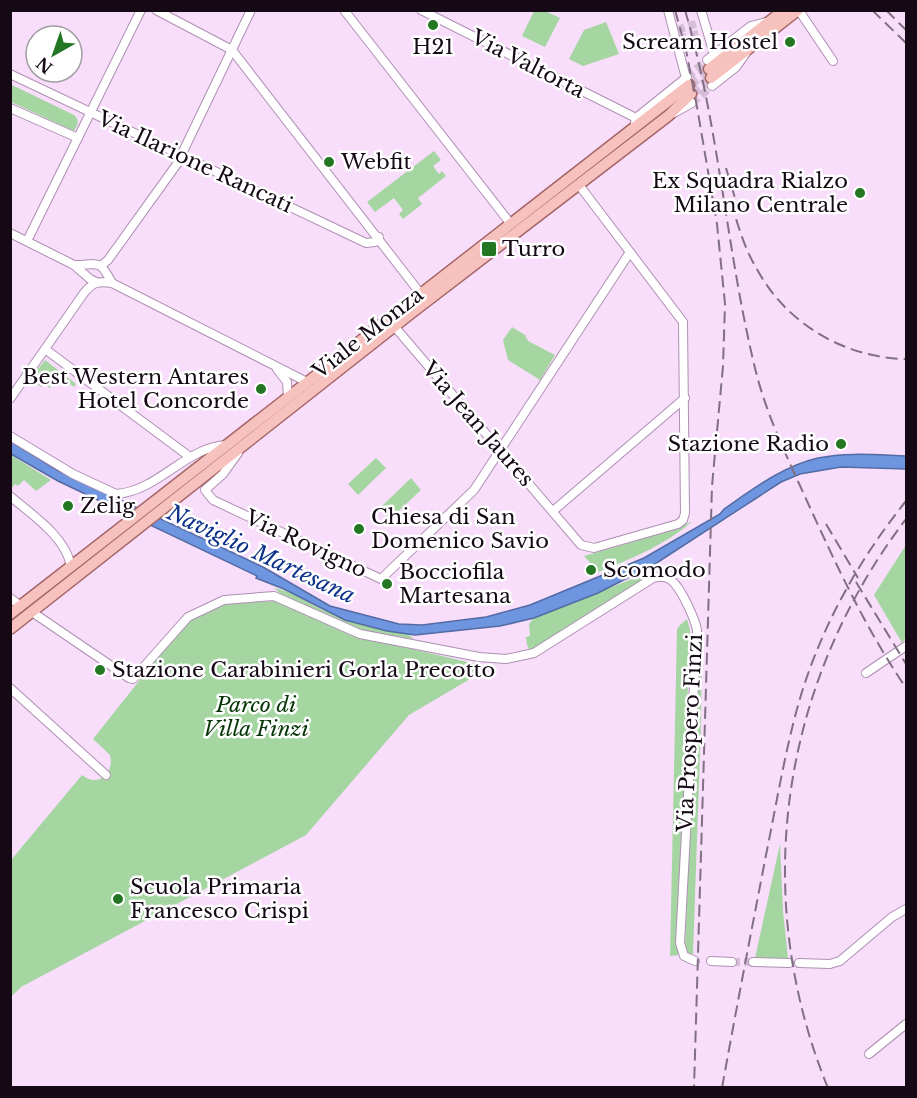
<svg xmlns="http://www.w3.org/2000/svg" width="917" height="1098" viewBox="0 0 917 1098" font-family="'Libre Baskerville',serif">
	<style>
		.green { fill: #a5d6a2 }
		.water { fill: #6e95e0; stroke: #536ba3; stroke-width: 1.5 }
		.lines { fill: none; stroke-linecap: round; stroke-linejoin: round }
		.minor-tunnel { stroke: #d6bed8; stroke-width: 8; stroke-dasharray: 8 4; stroke-linecap: butt }
		.major-tunnel { stroke: #d6bed8; stroke-width: 10; stroke-dasharray: 10 5; stroke-linecap: butt }
		.minor-casing { stroke: #ae90b2; stroke-width: 10 }
		.major-casing { stroke: #a46567; stroke-width: 13 }
		.minor { stroke: #fff; stroke-width: 8 }
		.major { stroke: #f7c1be; stroke-width: 10 }
		.rail { stroke: #816f83; stroke-width: 2; stroke-dasharray: 12 6; stroke-linecap: butt }
		.poi-dot { fill: #237722; stroke: #fff; stroke-width: 2 }
		.labels { text-anchor: middle; dominant-baseline: central; stroke-width: 5; stroke-linejoin: round; paint-order: stroke }
		.poi-label { font-size: 21px; fill: #140915; stroke: #fff; text-anchor: start }
		.street-label { font-size: 21px; fill: #140915; stroke: #fff }
		.park-label { font-size: 21px; font-style: italic; fill: #063607; stroke: #fff }
		.water-label { font-size: 22px; font-style: italic; fill: #0c3289; stroke: #fff }
	</style>
	<rect width="100%" height="100%" fill="#f8defb"/>
	<g class="green">
		<path d="M534,11H545L560,18L545,47L522,36Z"/>
		<path d="M606,22L619,54L583,66L569,59L584,30Z"/>
		<path d="M10,84L74,115C80,121 78,124 74,131L11,102Z"/>
		<path d="M434,151L441,160L433,166L439,174L442,171L446,176L418,198L422,204L403,219L399,214L403,210L394,198L375,212L367,202Z"/>
		<path d="M512,327L525,335L528,341L555,355L540,380L508,360L503,340Z"/>
		<path d="M45,360L76,384L74,387L59,376L50,388L43,384L41,387L30,379Z"/>
		<path d="M11,455L51,480L36,491L24,480L18,486L15,484L11,489Z"/>
		<path d="M376,458L386,468L358,495L348,484Z"/>
		<path d="M411,478L421,490L390,519L380,508Z"/>
		<path d="M693,521C665,545 631,559 598,572L584,556L677,529Z"/>
		<path d="M906,545V637L902,643L874,595Z"/>
		<path d="M647,573V578L530,651L527,645L526,637L530,636L529,624L534,618Z"/>
		<path d="M274,588C292,591 308,603 325,611C352,623 378,630 407,634L413,638L412,639L357,629L281,594Z"/>
		<path d="M276,601L348,634L476,664L482,672L409,715L306,835L21,987L11,997V860L82,775C97,788 115,774 110,755L93,739L185,623L220,604Z"/>
		<path d="M687,619L690,630L678,955L670,956L677,629L681,624Z"/>
		<path d="M698,622L702,642L701,725L693,954H688L685,948Z"/>
		<path d="M780,844L783,911L788,958H755Z"/>
	</g>
	<path class="water" d="M10,441L57,470L263,567L330,606L399,624L422,625L486,617L530,605L644,558L720,514L724,509C753,489 783,466 818,458C847,452 877,455 906,456V469L841,467L800,474L781,482L758,497L655,564L598,593L534,618L500,626L415,635L387,631L345,620L284,589L256,578L257,576L58,481L11,454Z"/>
	<g class="lines">
		<g class="minor-tunnel">
			<path d="M677,30L698,23"/>
			<path d="M679,39L700,33"/>
			<path d="M687,77L707,60"/>
			<path d="M692,103L712,86"/>
			<path d="M732,962H753"/>
		</g>
		<g class="major-tunnel">
			<path d="M689,85L709,69"/>
			<path d="M691,94L711,78"/>
		</g>
		<defs>
			<g id="minor">
				<path d="M156,10L232,50L420,293"/>
				<path d="M344,10L510,223"/>
				<path d="M421,10L636,118"/>
				<path d="M668,10L686,78"/>
				<path d="M701,10L714,54"/>
				<path d="M800,12L833,61"/>
				<path d="M707,60L751,26L770,21"/>
				<path d="M10,74L366,243L375,242L379,237"/>
				<path d="M712,86L736,67L746,53"/>
				<path d="M10,108L78,138"/>
				<path d="M674,113L692,103"/>
				<path d="M635,123L636,118L687,77"/>
				<path d="M10,233L74,265L90,279L96,282"/>
				<path d="M27,241L141,10"/>
				<path d="M74,265C99,265 99,258 112,283"/>
				<path d="M102,265L108,260L177,164L251,10"/>
				<path d="M394,326L581,545L594,548L678,524L683,520L685,513L683,322L579,185"/>
				<path d="M45,349L190,457"/>
				<path d="M277,369L287,382L288,397"/>
				<path d="M10,399L84,293C93,282 98,281 112,283L307,382"/>
				<path d="M10,436L73,474L116,494C159,491 185,447 227,445"/>
				<path d="M238,453L223,474L205,490L213,500L381,579L474,490L630,252"/>
				<path d="M10,496C32,515 65,536 71,566"/>
				<path d="M553,511L685,398"/>
				<path d="M10,598L21,606"/>
				<path d="M32,612L129,678L133,679L188,617L224,600L274,596L360,634L479,657L506,659L534,653L653,578C660,576 667,576 672,581C681,588 695,619 697,630L680,943L684,956L695,961"/>
				<path d="M866,673L906,646"/>
				<path d="M10,688L106,775"/>
				<path d="M711,961L732,962"/>
				<path d="M753,962L789,963"/>
				<path d="M799,963L830,964L840,961L892,917L906,909"/>
				<path d="M869,1054L906,1024"/>
			</g>
			<g id="major">
				<path d="M709,69L784,10"/>
				<path d="M711,78L798,10"/>
				<path d="M10,614L689,85"/>
				<path d="M10,629L410,314L668,116L691,94"/>
			</g>
		</defs>
		<use href="#minor" class="minor-casing"/>
		<use href="#major" class="major-casing"/>
		<use href="#minor" class="minor"/>
		<use href="#major" class="major"/>
		<g class="rail">
			<path d="M675,10L686,50L697,107L717,224L725,304L723,366L712,486L694,1088"/>
			<path d="M685,10C719,126 726,247 754,364C766,416 790,463 812,512C840,573 868,632 906,688"/>
			<path d="M872,10L906,43"/>
			<path d="M886,10L906,30"/>
			<path d="M726,168L738,208"/>
			<path d="M731,202C738,226 745,250 758,271C788,325 846,358 906,359"/>
			<path d="M826,524L858,578"/>
			<path d="M856,582L906,664"/>
			<path d="M722,1088C736,1010 751,933 766,855C776,806 784,757 797,709C818,632 857,562 906,501"/>
			<path d="M828,1088C749,895 781,683 906,519"/>
		</g>
	</g>
	<g class="poi-dot">
		<circle cx="433" cy="25" r="6"/>
		<circle cx="790" cy="42" r="6"/>
		<circle cx="329" cy="162" r="6"/>
		<circle cx="860" cy="193" r="6"/>
		<rect x="481" y="241" width="16" height="16" rx="3"/>
		<circle cx="261" cy="389" r="6"/>
		<circle cx="841" cy="444" r="6"/>
		<circle cx="68" cy="506" r="6"/>
		<circle cx="359" cy="529" r="6"/>
		<circle cx="591" cy="570" r="6"/>
		<circle cx="387" cy="584" r="6"/>
		<circle cx="100" cy="670" r="6"/>
		<circle cx="118" cy="899" r="6"/>
	</g>
	<g class="labels">
		<g class="poi-label">
			<text x="778" y="42" text-anchor="end">Scream Hostel</text>
			<text x="433" y="47" text-anchor="middle">H21</text>
			<text x="341" y="162">Webfit</text>
			<text x="848" y="181" text-anchor="end">Ex Squadra Rialzo<tspan x="848" dy="24">Milano Centrale</tspan></text>
			<text x="502" y="249">Turro</text>
			<text x="249" y="377" text-anchor="end">Best Western Antares<tspan x="249" dy="24">Hotel Concorde</tspan></text>
			<text x="829" y="444" text-anchor="end">Stazione Radio</text>
			<text x="80" y="506">Zelig</text>
			<text x="371" y="517">Chiesa di San<tspan x="371" dy="24">Domenico Savio</tspan></text>
			<text x="603" y="570">Scomodo</text>
			<text x="399" y="572">Bocciofila<tspan x="399" dy="24">Martesana</tspan></text>
			<text x="112" y="670">Stazione Carabinieri Gorla Precotto</text>
			<text x="130" y="887">Scuola Primaria<tspan x="130" dy="24">Francesco Crispi</tspan></text>
		</g>
		<g class="street-label">
			<text transform="translate(528 64) rotate(27)">Via Valtorta</text>
			<text transform="translate(195 162) rotate(25)">Via Ilarione Rancati</text>
			<text transform="translate(368 333) rotate(-38)">Viale Monza</text>
			<text transform="translate(478 424) rotate(49)">Via Jean Jaures</text>
			<text transform="translate(306 544) rotate(25)">Via Rovigno</text>
			<text transform="translate(690 733) rotate(-87)">Via Prospero Finzi</text>
		</g>
		<g class="park-label">
			<text x="256" y="705">Parco di<tspan x="256" dy="24">Villa Finzi</tspan></text>
		</g>
		<g class="water-label">
			<text transform="translate(261 554) rotate(25)">Naviglio Martesana</text>
		</g>
	</g>
	<rect width="917" height="1098" fill="none" stroke="#140915" stroke-width="24"/>
	<g transform="translate(54 54) rotate(220)"><circle r="28" fill="#ffffff" stroke="#a19da1" stroke-width="1.5"/>
	<path d="M0-4.5L10 22L0 15L-10 22Z" fill="#237722"/>
	<text y="-9" font-size="16" font-weight="bold" text-anchor="middle" fill="#140915">N</text>
	</g>
</svg>
